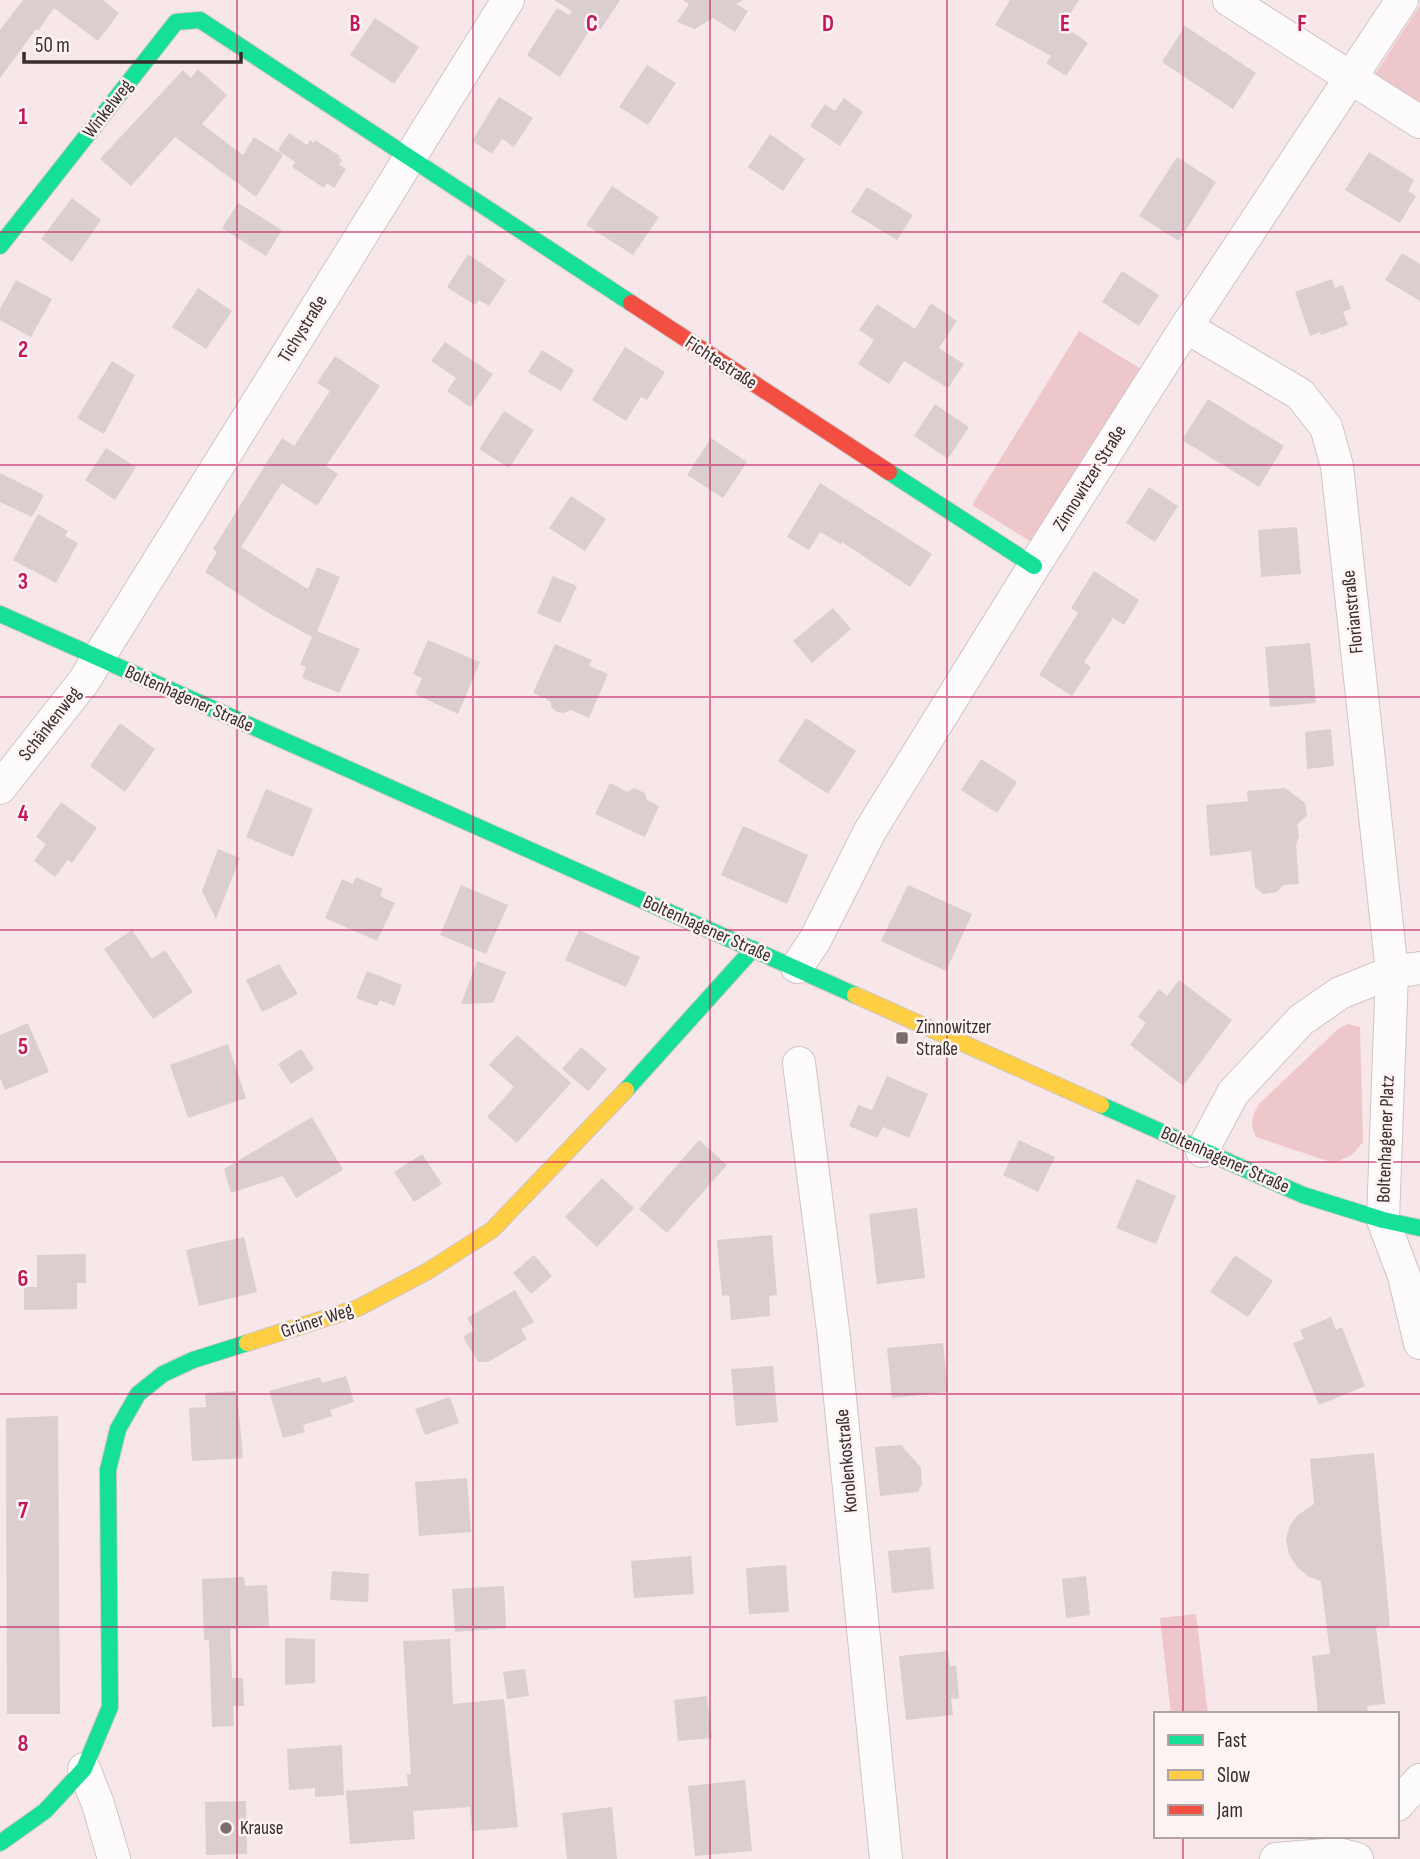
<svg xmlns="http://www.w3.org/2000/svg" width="1420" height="1859" viewBox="0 0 1420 1859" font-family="'Sofia Sans Condensed',sans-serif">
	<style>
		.green { fill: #eec7cb }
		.building { fill: #dacecf }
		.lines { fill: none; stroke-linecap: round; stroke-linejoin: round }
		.street-casing { stroke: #d0c4c5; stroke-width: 34 }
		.fast-casing { stroke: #d0c4c5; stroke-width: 18 }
		.slow-casing { stroke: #d0c4c5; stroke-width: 18 }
		.jam-casing { stroke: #d0c4c5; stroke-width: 18 }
		.street { stroke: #fefbfc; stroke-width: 32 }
		.fast { stroke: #16e098; stroke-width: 16 }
		.slow { stroke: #ffcf43; stroke-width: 16 }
		.jam { stroke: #f24e42; stroke-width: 16 }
		.grid { fill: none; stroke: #c2185b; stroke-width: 2; stroke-opacity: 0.55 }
		.poi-dot { fill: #7a6e6f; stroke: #fef3f3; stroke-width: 2.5 }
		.labels { text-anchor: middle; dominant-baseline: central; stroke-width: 5; stroke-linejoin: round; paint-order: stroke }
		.street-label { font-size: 19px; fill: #372d2d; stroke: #fef3f3 }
		.poi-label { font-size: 19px; fill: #372d2d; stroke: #fef3f3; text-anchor: start }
		.grid-label { font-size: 23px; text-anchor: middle; font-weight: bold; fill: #c2185b; stroke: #fef3f3; stroke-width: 5; stroke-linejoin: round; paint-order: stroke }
	</style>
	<rect width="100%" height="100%" fill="#f7e7e9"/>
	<g class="green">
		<path d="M1420,5V104L1374,76Z"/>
		<path d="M1079,331L1141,369L1033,543L972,505Z"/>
		<path d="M1348,1024L1360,1027L1363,1142L1352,1155L1334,1163L1256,1137C1249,1123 1252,1116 1259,1104L1338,1029Z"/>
		<path d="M1196,1614L1208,1714H1171L1160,1618Z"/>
	</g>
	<g class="building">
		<path d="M23,0H103L119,13L98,41L54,8L38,31L36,29L0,78V30Z"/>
		<path d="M554,0H620L601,29L593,25L560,77L527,55L557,8L569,15L572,11Z"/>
		<path d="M683,0H743L736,4L748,11L735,32L713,18L695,29L677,22L689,4Z"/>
		<path d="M1010,0H1079L1063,25L1088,43L1066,76L1046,63L1051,56L995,25Z"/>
		<path d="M375,18L419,47L394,84L350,55Z"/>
		<path d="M1185,26L1256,73L1233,109L1162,62Z"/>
		<path d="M647,65L676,83L648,125L619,107Z"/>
		<path d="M198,69L227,95L202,124L243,155L254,137L283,155L256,197L175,137L131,186L100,159L183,70L191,78Z"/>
		<path d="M499,97L533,118L514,147L502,139L492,154L472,141Z"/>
		<path d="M844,98L863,112L840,146L810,126L825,104L835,111Z"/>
		<path d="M289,133L307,145L310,140L314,143L315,140L340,156L339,158L342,160L339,165L346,169L334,188L327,183L324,188L292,167L295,162L278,150Z"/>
		<path d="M770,134L805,159L783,191L748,167Z"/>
		<path d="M1369,152L1414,180L1408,191L1416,196L1400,223L1345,190Z"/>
		<path d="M1177,157L1216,182L1179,241L1139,216Z"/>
		<path d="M612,186L659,217L633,255L586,225Z"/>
		<path d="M867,187L913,215L897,240L851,212Z"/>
		<path d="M72,198L101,220L72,262L41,239Z"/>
		<path d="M238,203L282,230L266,256L222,228Z"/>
		<path d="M1402,253L1420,264V301L1385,280Z"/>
		<path d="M468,254L506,280L489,306L479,300L475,305L447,287Z"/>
		<path d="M1122,271L1159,295L1139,326L1102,302Z"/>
		<path d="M1332,279L1335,288L1343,285L1351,309L1343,312L1348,325L1321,335L1320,332L1310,336L1295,292Z"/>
		<path d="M16,280L52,299L31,337L0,320V309Z"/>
		<path d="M198,288L232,311L206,349L172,327Z"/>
		<path d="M931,303L957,321L939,348L964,364L948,388L904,361L889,384L858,364L874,340L859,330L877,304L915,329Z"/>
		<path d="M445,342L493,374L470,407L447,391L456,378L431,361Z"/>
		<path d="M625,347L665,372L647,400L641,397L626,421L592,400Z"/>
		<path d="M542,350L574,370L561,391L528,372Z"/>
		<path d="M335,356L380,386L326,466L338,474L317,506L282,483L241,547L308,589L317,567L340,577L317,631L360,649L339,693L302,678L306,667L300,665L312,637L265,611L205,572L217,552L213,549L282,438L294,446L330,391L317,383Z"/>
		<path d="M112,361L135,375L104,434L77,418Z"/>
		<path d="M1208,399L1284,446L1259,487L1182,440Z"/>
		<path d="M935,404L969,427L948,459L914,436Z"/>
		<path d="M504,411L534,430L509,468L479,449Z"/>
		<path d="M711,438L747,462L723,498L687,475Z"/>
		<path d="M106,448L136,467L115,500L85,480Z"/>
		<path d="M0,473L44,495L32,517L0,502Z"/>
		<path d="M820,483L932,554L910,587L842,542L841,544L820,532L809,550L787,537Z"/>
		<path d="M1149,487L1178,506L1155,542L1126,523Z"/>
		<path d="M571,496L606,519L585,551L549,528Z"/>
		<path d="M38,514L68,531L65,536L78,543L56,583L13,560Z"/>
		<path d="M1297,527L1301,574L1261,577L1258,530Z"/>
		<path d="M1094,571L1139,600L1124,625L1113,618L1084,662L1091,667L1072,696L1039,675L1078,613L1071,608Z"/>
		<path d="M553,576L577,586L560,623L537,613Z"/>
		<path d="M833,608L851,629L812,663L793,641Z"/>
		<path d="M428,640L480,662L458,714L415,694L422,678L413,674Z"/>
		<path d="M1310,643L1316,703L1270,707L1265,647Z"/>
		<path d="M555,644L592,660L589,666L608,674L589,718L571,710L564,713L557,712L552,708L550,701L533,693Z"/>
		<path d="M806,718L856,751L828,794L778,761Z"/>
		<path d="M120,723L155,749L125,792L90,766Z"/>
		<path d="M1331,729L1334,766L1307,769L1305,732Z"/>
		<path d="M981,759L1017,782L997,813L961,790Z"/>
		<path d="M610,783L627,792L634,788L645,793L647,800L659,806L645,837L595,814Z"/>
		<path d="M1285,788L1305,803L1307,815L1297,825L1299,836L1296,845L1299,884L1283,885L1277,892L1263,894L1255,887L1251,851L1210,856L1206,805L1248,801L1247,791Z"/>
		<path d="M266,789L313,809L293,857L246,837Z"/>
		<path d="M61,802L97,828L72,863L68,860L55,877L34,861L46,844L36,837Z"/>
		<path d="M743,826L808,855L787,904L721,875Z"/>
		<path d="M218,849L240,858L216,919L202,891Z"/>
		<path d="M356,877L383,889L380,896L395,903L377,941L325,918L342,879L353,884Z"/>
		<path d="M461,885L508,905L486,954L440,935Z"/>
		<path d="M908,885L972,914L946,971L881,941Z"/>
		<path d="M132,930L152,959L165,950L193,992L153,1019L104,949Z"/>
		<path d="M579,930L640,957L626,987L565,960Z"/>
		<path d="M477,961L506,972L493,1003L461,1004Z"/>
		<path d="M279,964L298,994L262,1012L246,980Z"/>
		<path d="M367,971L402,985L394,1006L380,1000L377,1006L356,998Z"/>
		<path d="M1179,980L1232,1020L1183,1086L1130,1045L1146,1023L1138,1017L1159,989L1167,996Z"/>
		<path d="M28,1023L49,1072L5,1090L0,1078V1035Z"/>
		<path d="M517,1035L571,1083L517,1143L487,1117L514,1087L489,1065Z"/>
		<path d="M228,1044L246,1098L188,1118L170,1065Z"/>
		<path d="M581,1047L607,1069L588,1091L562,1069Z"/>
		<path d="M301,1049L314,1069L291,1084L278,1064Z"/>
		<path d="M887,1076L928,1094L909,1138L883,1127L877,1138L849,1126L858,1105L872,1110Z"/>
		<path d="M312,1117L343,1170L296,1198L283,1176L231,1193L224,1169Z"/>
		<path d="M699,1140L727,1165L667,1233L639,1209Z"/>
		<path d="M1019,1140L1055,1157L1038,1192L1003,1175Z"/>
		<path d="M422,1154L442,1184L414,1202L394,1172Z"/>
		<path d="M602,1178L634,1208L597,1247L565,1217Z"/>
		<path d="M1137,1179L1176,1196L1156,1244L1116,1228Z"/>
		<path d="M917,1208L925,1278L877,1284L869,1214Z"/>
		<path d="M772,1235L777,1295L769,1296L770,1316L731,1320L729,1295L722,1296L717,1240Z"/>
		<path d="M244,1237L257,1292L199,1306L186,1250Z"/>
		<path d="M86,1254V1283H77V1309L24,1310V1287H37V1255Z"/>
		<path d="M534,1255L552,1276L531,1294L513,1273Z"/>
		<path d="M1235,1255L1273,1281L1248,1317L1210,1292Z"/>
		<path d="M515,1290L534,1322L521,1329L527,1339L488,1362H478L463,1337L474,1330L467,1318Z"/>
		<path d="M1331,1317L1336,1330L1342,1327L1365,1386L1319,1405L1293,1343L1304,1339L1300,1330Z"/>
		<path d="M943,1343L948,1392L892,1398L887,1348Z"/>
		<path d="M773,1366L778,1422L736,1426L731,1369Z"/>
		<path d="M346,1376L354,1402L330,1410L332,1416L303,1425L305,1432L283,1438L269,1391L320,1377L322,1383Z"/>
		<path d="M237,1391L243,1458L192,1461L189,1408L206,1407L205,1393Z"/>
		<path d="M450,1397L459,1423L425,1435L415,1409Z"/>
		<path d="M58,1416L60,1714H7L6,1418Z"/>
		<path d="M901,1445L921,1468L922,1484L918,1492L880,1496L875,1447Z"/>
		<path d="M1374,1453L1390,1626L1376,1627L1385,1704L1367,1706L1368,1714H1318L1312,1656L1330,1654L1321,1581L1309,1577L1298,1568L1289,1555L1286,1539L1290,1525L1298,1515L1314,1504L1310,1459Z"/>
		<path d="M467,1478L471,1532L419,1536L415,1482Z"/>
		<path d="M930,1547L934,1589L892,1593L888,1551Z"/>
		<path d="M691,1556L694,1594L634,1598L631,1561Z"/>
		<path d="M786,1565L789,1612L749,1614L746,1568Z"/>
		<path d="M332,1571L369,1574L368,1602L330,1600Z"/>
		<path d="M1086,1576L1090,1615L1066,1618L1062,1579Z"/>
		<path d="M244,1577L245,1586L267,1585L269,1627L230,1629L232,1678H243L244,1706H233L234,1726L212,1727L209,1640H204L202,1579Z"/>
		<path d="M504,1586L506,1628L455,1632L452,1589Z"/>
		<path d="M285,1638L315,1639V1683L285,1685Z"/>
		<path d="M450,1639L453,1704L504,1699L518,1827L472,1831L470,1807L413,1811L415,1839L350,1844L346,1791L408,1786L407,1774H411L403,1641Z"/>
		<path d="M948,1651L950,1666H956L959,1698L951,1699L953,1715L906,1720L899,1656Z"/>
		<path d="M525,1669L529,1696L507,1699L503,1672Z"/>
		<path d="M707,1696L712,1738L678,1741L674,1700Z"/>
		<path d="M342,1745L344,1795L315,1797V1788L289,1790L287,1749Z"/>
		<path d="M745,1780L752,1851L695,1856L688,1786Z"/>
		<path d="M246,1801L247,1854L206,1855L205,1802Z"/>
		<path d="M612,1807L617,1859H567L562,1813Z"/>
	</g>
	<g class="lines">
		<defs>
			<g id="street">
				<path d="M1229,0L1420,122"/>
				<path d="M1186,327L1300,394L1326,427L1337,466L1392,972L1383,1220L1404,1276L1420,1343"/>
				<path d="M0,788L84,681L508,0"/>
				<path d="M797,967L815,940L870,831L1034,566L1186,327L1402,0"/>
				<path d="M799,1063L834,1338L886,1859"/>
				<path d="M1202,1151L1233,1093L1301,1020L1340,993L1392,972L1420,968"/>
				<path d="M84,1769L98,1804L114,1859"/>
				<path d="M1397,1805L1420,1780"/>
				<path d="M1276,1859L1338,1854L1357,1859"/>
			</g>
			<g id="fast">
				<path d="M0,246L176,22L200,20L631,303"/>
				<path d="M889,472L1034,566"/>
				<path d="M0,614L855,995"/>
				<path d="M626,1090L753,949"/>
				<path d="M1101,1105L1303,1195L1383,1220L1420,1228"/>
				<path d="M0,1843L45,1811L84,1769L110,1707L108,1470L118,1429L138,1394L163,1374L193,1360L247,1343"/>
			</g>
			<g id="slow">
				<path d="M855,995L1101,1105"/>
				<path d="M247,1343L358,1308L428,1271L492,1230L626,1090"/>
			</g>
			<path id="jam" d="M631,303L889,472"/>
		</defs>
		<use href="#street" class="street-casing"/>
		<use href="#fast" class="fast-casing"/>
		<use href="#slow" class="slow-casing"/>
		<use href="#jam" class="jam-casing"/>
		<use href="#street" class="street"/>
		<use href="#fast" class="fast"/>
		<use href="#slow" class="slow"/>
		<use href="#jam" class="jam"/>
	</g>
	<path class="grid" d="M237,0V1859M473,0V1859M710,0V1859M947,0V1859M1183,0V1714M0,232H1420M0,465H1420M0,697H1420M0,930H1420M0,1162H1420M0,1394H1420M0,1627H1420M1183,1836V1859"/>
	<g class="poi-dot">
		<rect x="895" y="1031" width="14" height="14" rx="3.5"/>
		<circle cx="226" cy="1828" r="7"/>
	</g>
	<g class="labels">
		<g class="street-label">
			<text transform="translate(108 109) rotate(-52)">Winkelweg</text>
			<text transform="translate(303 329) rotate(-58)">Tichystraße</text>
			<text transform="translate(721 363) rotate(33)">Fichtestraße</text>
			<text transform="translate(1090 478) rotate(-58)">Zinnowitzer Straße</text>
			<text transform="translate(1353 612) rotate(-96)">Florianstraße</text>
			<text transform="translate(189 699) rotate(24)">Boltenhagener Straße</text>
			<text transform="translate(50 724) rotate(-52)">Schänkenweg</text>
			<text transform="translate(707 929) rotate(24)">Boltenhagener Straße</text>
			<text transform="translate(1386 1139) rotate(-88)">Boltenhagener Platz</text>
			<text transform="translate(1225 1160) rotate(24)">Boltenhagener Straße</text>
			<text transform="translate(317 1321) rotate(-18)">Grüner Weg</text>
			<text transform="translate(847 1461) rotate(-95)">Korolenkostraße</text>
		</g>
		<g class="poi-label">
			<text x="916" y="1027">Zinnowitzer<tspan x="916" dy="22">Straße</tspan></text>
			<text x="240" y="1828">Krause</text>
		</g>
	</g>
	<g class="grid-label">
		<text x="355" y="31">B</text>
		<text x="592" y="31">C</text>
		<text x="828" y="31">D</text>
		<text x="1065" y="31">E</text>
		<text x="1302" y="31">F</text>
		<text x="23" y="124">1</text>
		<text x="23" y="357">2</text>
		<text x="23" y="589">3</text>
		<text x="23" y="821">4</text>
		<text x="23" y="1054">5</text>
		<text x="23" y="1286">6</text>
		<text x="23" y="1518">7</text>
		<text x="23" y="1751">8</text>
	</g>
	<rect x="1154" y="1712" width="245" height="126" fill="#fef3f3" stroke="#aea4a4" stroke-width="2"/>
	<rect x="1168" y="1735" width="35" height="10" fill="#16e098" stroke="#aea4a4" stroke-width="2"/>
	<text x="1217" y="1747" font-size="21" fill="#372d2d">Fast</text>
	<rect x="1168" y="1770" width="35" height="10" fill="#ffcf43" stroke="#aea4a4" stroke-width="2"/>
	<text x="1217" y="1782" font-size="21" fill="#372d2d">Slow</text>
	<rect x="1168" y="1805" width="35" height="10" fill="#f24e42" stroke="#aea4a4" stroke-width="2"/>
	<text x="1217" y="1817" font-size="21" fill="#372d2d">Jam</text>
	<path d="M24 52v10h217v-10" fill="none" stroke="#372d2d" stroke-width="3.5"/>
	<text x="35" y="52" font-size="21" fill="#372d2d" stroke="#fef3f3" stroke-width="5" paint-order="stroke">50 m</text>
</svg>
